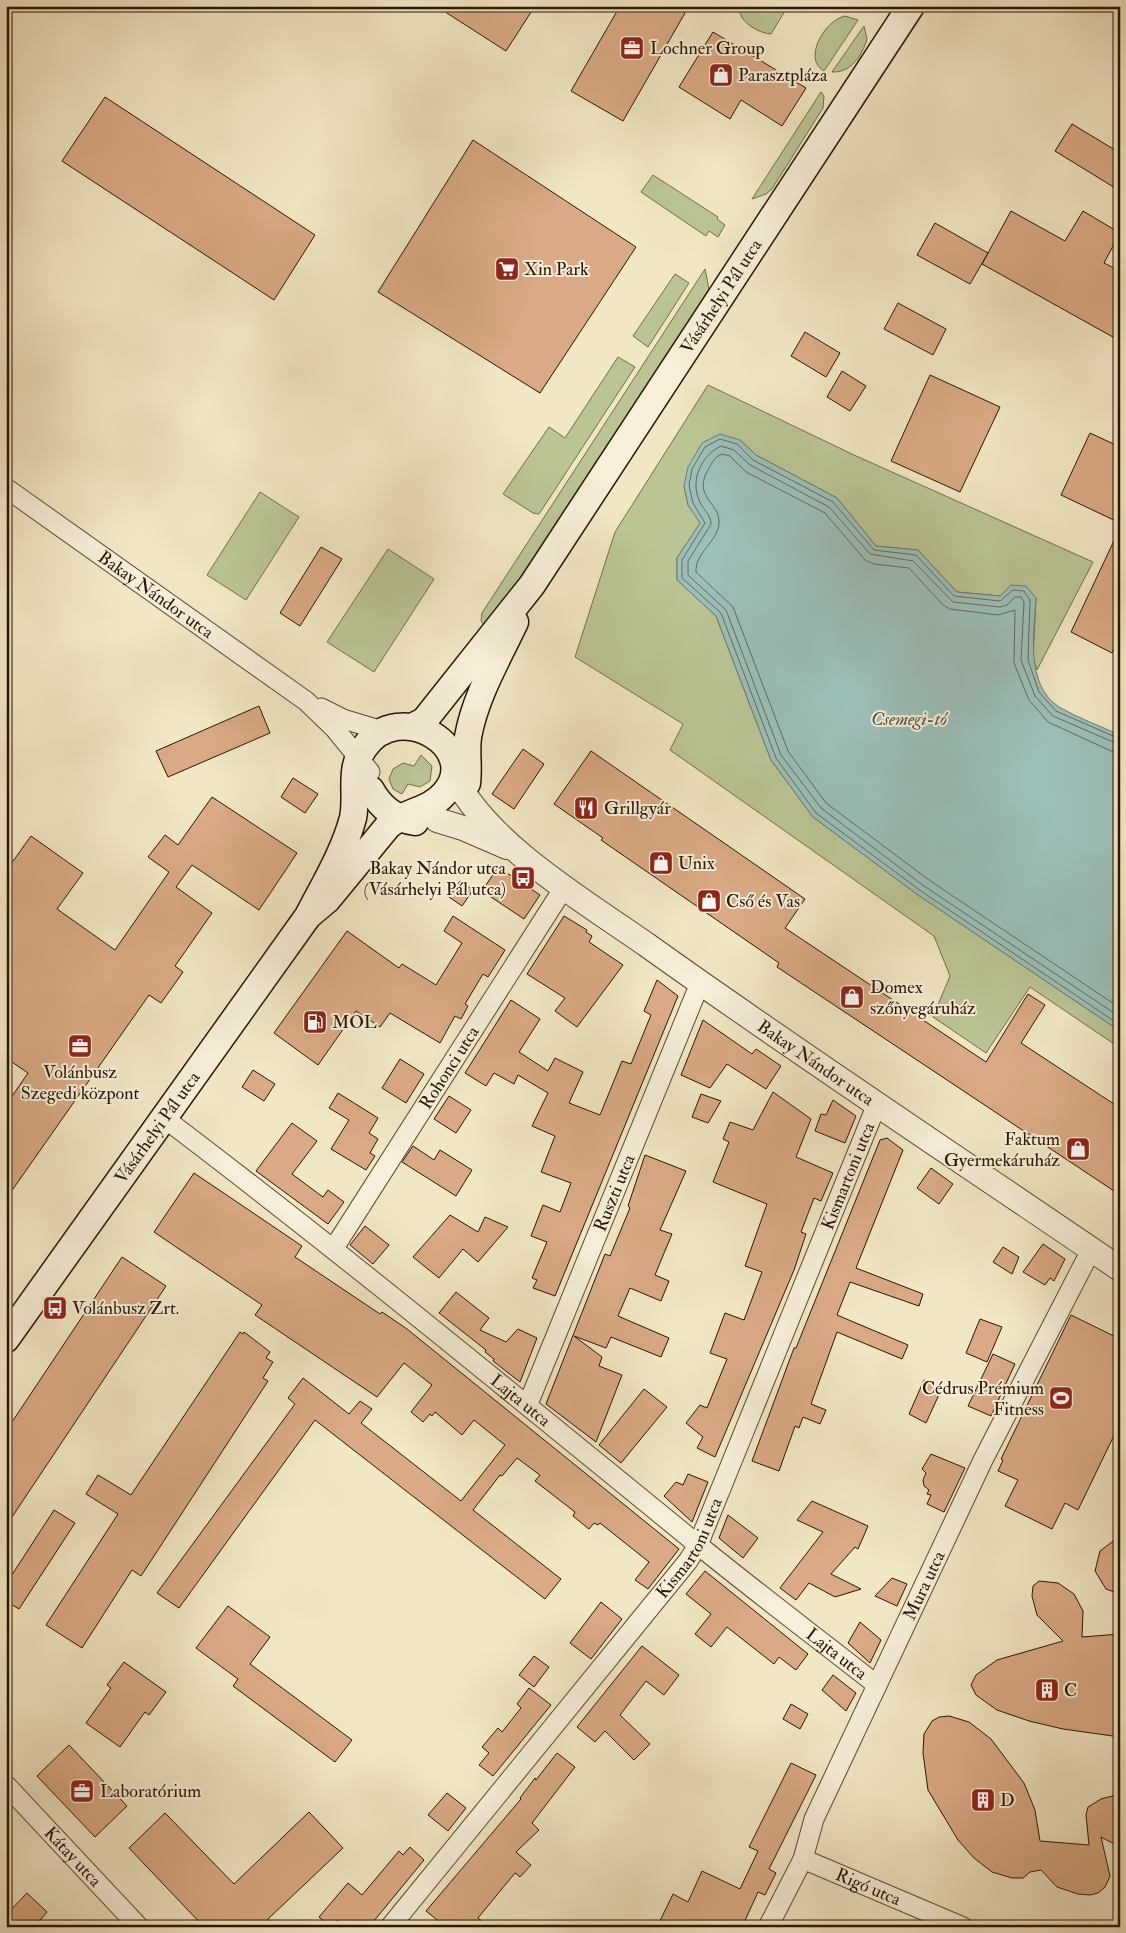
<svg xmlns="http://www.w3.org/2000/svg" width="1126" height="1933" viewBox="0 0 1126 1933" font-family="'IM FELL Double Pica',serif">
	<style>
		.green { fill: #bbc594; stroke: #726e4a }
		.water { fill: #9cbfb9; stroke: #6e7b6f }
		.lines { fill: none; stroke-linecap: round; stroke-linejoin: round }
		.shore { stroke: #626a5c; stroke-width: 1 }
		.building { fill: #d9aa85; stroke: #291600 }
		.minor-casing { stroke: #5b4a31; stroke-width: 21 }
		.tertiary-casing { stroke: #5b4a31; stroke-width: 26 }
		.secondary-casing { stroke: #291600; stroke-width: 29 }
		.minor { stroke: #f7efd9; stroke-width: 19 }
		.tertiary { stroke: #f7efd9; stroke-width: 24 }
		.secondary { stroke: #f7efd9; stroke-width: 26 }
		.labels { text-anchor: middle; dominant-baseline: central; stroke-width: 4; stroke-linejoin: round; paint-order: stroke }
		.poi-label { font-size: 18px; fill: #291600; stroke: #f7efd9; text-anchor: start }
		.street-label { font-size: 18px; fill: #291600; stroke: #f7efd9 }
		.water-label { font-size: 19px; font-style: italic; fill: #515141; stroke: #f7efd9 }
	</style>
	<rect width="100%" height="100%" fill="#f2e7c4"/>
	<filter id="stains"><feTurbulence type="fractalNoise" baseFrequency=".004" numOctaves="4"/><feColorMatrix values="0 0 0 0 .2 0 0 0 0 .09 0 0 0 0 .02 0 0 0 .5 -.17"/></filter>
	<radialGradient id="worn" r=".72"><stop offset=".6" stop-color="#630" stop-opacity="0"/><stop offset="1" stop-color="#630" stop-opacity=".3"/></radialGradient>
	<g class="green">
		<path d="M741,6H788L771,34C759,33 743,24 740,13Z"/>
		<path d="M845,16L858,20L824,71C802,59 825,20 845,16Z"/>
		<path d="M864,26L867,39C862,56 851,73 832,72Z"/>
		<path d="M821,92L824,96L823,108L772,189L766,194L752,199Z"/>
		<path d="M653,175L718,217L717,219L725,225L718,237L709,231L706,236L641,192Z"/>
		<path d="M705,269L709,289L706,302L487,629L481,621L482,613Z"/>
		<path d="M675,274L689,283L648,347L633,336Z"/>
		<path d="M618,357L635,367L539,514L533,513L503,494L549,427L565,438Z"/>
		<path d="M708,385L854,455L1093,562L1037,670L1033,659L1036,598L1011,585L1000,596L957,592L918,550L876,546L837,498L756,455L740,440L684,486L688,505L701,522L677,558V580L716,616L771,760L813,817L918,895L1120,1031V1048L1030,987L986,1053L933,1017L950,976L934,936L670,750L683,724L575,657L615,532Z"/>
		<path d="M260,492L299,517L246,600L207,575Z"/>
		<path d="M388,549L434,579L374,672L327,642Z"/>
		<path d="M421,755L432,766L430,781L420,787L408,784L402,794L393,789L389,779L393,769L403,763L414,766Z"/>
	</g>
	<path class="water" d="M720,434L740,440L756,455L837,498L876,546L918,550L957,592L1000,596L1011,585L1026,586L1036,598C1034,632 1025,685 1059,707C1078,718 1100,726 1120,735V1031L918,895L813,817L771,760L716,616L677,580V558L700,523L688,505L684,486L688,467L702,443Z"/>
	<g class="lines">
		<g class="shore">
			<path d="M1120,739L1056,711L1039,692L1028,660L1030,600L1024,591L1013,590L1000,601L954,596L916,555L874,550L833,502L753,460L737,444L720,439L705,447L692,469L689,485L693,503L705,523L682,560V578L721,613L776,758L816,813L921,891L1120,1025"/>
			<path d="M1120,745L1053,716L1035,696L1021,660L1024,602L1021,597H1015L1007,605L1000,607L953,602L913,561L870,554L829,507L750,465L734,450L721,446C702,455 690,479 699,500C702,509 711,514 711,524L688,561V575L726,610L781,755L821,808L924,886L1120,1017"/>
			<path d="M1120,753L1111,751L1048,722L1029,700L1014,663L1015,610L998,615L950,609L943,605L909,568L874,564L865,560L825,513L746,472L730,456L722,454C715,457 713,461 709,468C691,498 721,502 719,524C717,542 695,553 696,572L733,607L788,751L826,803L929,880L1120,1008"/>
		</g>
	</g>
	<g class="building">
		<path d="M436,6H535L506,51Z"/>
		<path d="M620,6H689L623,121L571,91Z"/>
		<path d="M713,32L806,88L782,126L741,100L730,119L679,87Z"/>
		<path d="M105,97L315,235L274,300L62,161Z"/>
		<path d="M1072,124L1120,153V191L1055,151Z"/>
		<path d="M473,140L636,247L540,393L378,292Z"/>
		<path d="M1011,211L1065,241L1083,211L1120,233L1104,263L1120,271V341L982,264Z"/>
		<path d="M935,223L988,253L970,284L917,255Z"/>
		<path d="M898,303L946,329L933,355L884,329Z"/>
		<path d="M805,332L840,353L826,377L791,356Z"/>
		<path d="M842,371L866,386L850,411L827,397Z"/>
		<path d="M930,375L1000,407L960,492L891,461Z"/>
		<path d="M1090,433L1120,447V523L1061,495Z"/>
		<path d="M1120,528V637L1112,653L1071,632Z"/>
		<path d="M321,547L342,559L300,626L280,613Z"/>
		<path d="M259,706L270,733L168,777L156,751Z"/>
		<path d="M523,749L544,764L514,809L492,794Z"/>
		<path d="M591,751L805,899L785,928L986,1062L1028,994L1045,1005L1021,1043L1120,1108V1195L777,967L779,963L601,840L603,838L554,804Z"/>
		<path d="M293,778L318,794L305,813L281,797Z"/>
		<path d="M212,797L297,853L259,910L192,865L176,887L212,913L175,966L183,972L161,1003L149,995L6,1199V1105L28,1073L6,1058V871L31,836L83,873L57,909L115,950L169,872L148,857L165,835L178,845Z"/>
		<path d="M498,867L540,895L524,919L482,891Z"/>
		<path d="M460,881L473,890L462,906L449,897Z"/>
		<path d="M453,916L505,950L488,977L483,974L465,1004L468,1006L461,1019L455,1016L440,1043L390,1013L380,1027L356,1011L318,1065L274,1033L347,931L399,968L402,964L436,985L462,943L444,931Z"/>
		<path d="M564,916L587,930L586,932L592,936L589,942L623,965L577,1027L555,1011L565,998L527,974Z"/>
		<path d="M657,980L678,996L555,1296L533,1288L537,1280L532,1278L547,1242L531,1236L543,1205L560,1212L571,1183L541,1172L555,1136L532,1126L548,1093L518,1075L514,1084L494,1073L486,1086L465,1073L511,1000L540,1019L519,1052L548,1071L555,1058L583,1072L569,1103L600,1115L622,1061L631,1064L651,1015L644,1011Z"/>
		<path d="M703,1020L752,1054L756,1049L781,1066L766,1089L727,1064L710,1088L681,1075Z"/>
		<path d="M400,1059L424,1074L406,1103L382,1088Z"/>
		<path d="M253,1070L275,1084L264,1101L242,1087Z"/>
		<path d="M773,1092L811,1119L796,1157L833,1173L821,1201L814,1198L801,1232L806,1234L794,1270L715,1457L697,1448L703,1437L686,1423L700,1405L707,1408L727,1359L710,1353L725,1313L744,1320L762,1272L745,1266L767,1204L713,1182L729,1142L723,1139L730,1122L753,1130Z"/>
		<path d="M338,1093L378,1118L369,1133L378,1139L370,1153L375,1156L366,1170L331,1149L349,1120L329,1108Z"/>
		<path d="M701,1094L721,1101L708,1123L692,1117Z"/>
		<path d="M449,1096L471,1110L456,1133L434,1119Z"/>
		<path d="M833,1100L856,1116L845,1143L815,1131L821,1114L826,1115Z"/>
		<path d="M292,1123L317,1141L292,1174L323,1197L328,1190L344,1202L328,1224L256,1171Z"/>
		<path d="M887,1138L903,1150L856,1268L923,1294L919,1306L850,1282L837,1315L908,1345L902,1359L837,1332L811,1404L826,1410L820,1424L803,1417L799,1428L795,1426L779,1471L752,1461L794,1348H796L880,1140Z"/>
		<path d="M413,1146L434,1160L440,1150L472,1170L456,1196L402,1162Z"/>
		<path d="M645,1155L686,1171L660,1230L672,1234L655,1275L669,1281L661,1301L630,1288L618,1316L669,1338L661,1357L611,1337L606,1348L574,1336L602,1357L599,1366L622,1375L596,1442L546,1404L605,1254L610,1256L630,1208L628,1206Z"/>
		<path d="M931,1168L953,1184L939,1204L917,1188Z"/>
		<path d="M194,1173L302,1246L295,1257L380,1314L382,1312L407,1329L679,1549L648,1589L635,1580L649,1562L600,1523L598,1525L594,1523L589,1529L573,1516L575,1512L535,1481L540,1475L517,1458L502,1476L500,1475L473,1510L561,1579L545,1599L315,1420L179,1608L157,1593L295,1404L288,1398L303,1378L349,1414L360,1401L372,1409L361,1423L461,1501L505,1445L474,1420L462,1435L435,1412L432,1416L430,1414L423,1422L411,1412L432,1385L404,1363L377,1397L255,1315L262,1305L154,1232Z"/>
		<path d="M450,1215L478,1232L485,1217L508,1227L478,1262L463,1249L439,1278L413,1257Z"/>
		<path d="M365,1226L389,1245L373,1264L350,1245Z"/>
		<path d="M1043,1244L1065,1259L1054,1281L1050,1278L1045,1285L1023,1272Z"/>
		<path d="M1003,1247L1019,1257L1012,1274L993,1262Z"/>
		<path d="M122,1257L166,1286L6,1526V1431Z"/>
		<path d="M456,1292L489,1318L480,1330L506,1342L518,1329L537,1338L520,1382L493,1361L494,1359L485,1352L486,1350L439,1313Z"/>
		<path d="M1071,1315L1120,1339V1423L1078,1510L1065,1503L1052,1529L1005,1506L1018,1480L998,1471L1003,1460L1001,1459Z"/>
		<path d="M980,1319L1002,1327L987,1362L966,1353Z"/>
		<path d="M240,1332L243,1334L244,1332L270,1352L266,1358L273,1362L263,1378L268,1381L141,1576L132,1570L82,1648L46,1625L118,1514L86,1494L98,1475L131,1495Z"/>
		<path d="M993,1354L1015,1364L991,1416L968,1406Z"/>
		<path d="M924,1380L942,1388L926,1423L909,1414Z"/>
		<path d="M644,1389L667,1407L621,1463L599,1445Z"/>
		<path d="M931,1454L965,1468L944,1512L927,1504L931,1495L927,1494L929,1490L924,1486L923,1480L926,1473L922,1469Z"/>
		<path d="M688,1474L708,1482L692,1522L664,1496L676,1482L683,1485Z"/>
		<path d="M812,1501L868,1526L858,1549L855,1547L831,1574L861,1589L835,1597L809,1583L796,1600L780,1588L823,1532L797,1520Z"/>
		<path d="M54,1510L75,1523L19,1609L6,1601V1584Z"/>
		<path d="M728,1515L758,1538L743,1558L719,1538Z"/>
		<path d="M1120,1536V1594L1106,1589L1095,1571L1100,1551Z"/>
		<path d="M705,1571L808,1654L796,1670L779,1657L774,1664L727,1627L711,1647L695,1634L711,1614L686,1594Z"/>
		<path d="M892,1578L907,1584L897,1606L875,1596Z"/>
		<path d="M1039,1581L1058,1583L1074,1594L1083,1611L1082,1637L1120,1634V1737L1063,1729L1029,1721L997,1710L976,1695L971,1685L976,1675L997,1660L1063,1641L1037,1615L1032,1596L1033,1586Z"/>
		<path d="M601,1602L622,1619L591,1659L570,1643Z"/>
		<path d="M228,1606L270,1637L250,1664L352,1740L335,1762L233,1686L238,1679L196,1648Z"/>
		<path d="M860,1622L881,1640L870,1663L848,1643Z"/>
		<path d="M642,1646L679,1675L664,1695L646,1681L620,1715L650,1744L634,1760L605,1731L595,1742L577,1727Z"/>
		<path d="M534,1656L549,1667L534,1687L519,1675Z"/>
		<path d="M124,1662L166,1692L149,1715L145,1712L120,1747L86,1723L111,1688L107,1685Z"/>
		<path d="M833,1675L856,1693L846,1711L822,1690Z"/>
		<path d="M529,1688L551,1705L493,1776L479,1765L489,1753L482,1747L498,1728L502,1732L521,1708L517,1704Z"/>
		<path d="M791,1704L808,1714L800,1729L783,1719Z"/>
		<path d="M949,1716L969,1722L991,1739L1024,1783L1035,1810L1040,1841L1089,1845L1086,1815L1088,1807L1101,1799L1120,1794V1847L1101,1837L1110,1876L1105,1887L1098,1893L1090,1895L1078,1894L1057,1887L1041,1870L1030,1872L1023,1878H1012L992,1872L974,1858L958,1840L928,1790L923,1753L924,1734L932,1721L939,1717Z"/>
		<path d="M69,1745L127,1806L95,1837L37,1776Z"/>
		<path d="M557,1753L575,1767L532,1823L539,1830L516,1852L531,1865L520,1877L515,1873L478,1918L488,1927H446L426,1911L521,1799L520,1798L535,1778L536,1780Z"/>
		<path d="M791,1763L816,1775L769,1869L776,1873L765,1895L758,1892L742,1927H657L673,1894L688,1902L702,1871L740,1889L758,1851L749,1847Z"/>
		<path d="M447,1793L466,1808L448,1831L428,1815Z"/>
		<path d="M309,1812L343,1848L268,1919L276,1927H204L129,1848L165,1813L234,1884Z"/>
		<path d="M410,1847L424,1860L369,1927H345L337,1920L331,1927L319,1917L348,1883L362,1895L399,1851L403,1855Z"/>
		<path d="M27,1893L47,1912L34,1927H6V1915Z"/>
	</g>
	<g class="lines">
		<defs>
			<g id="minor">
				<path id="s1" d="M6,488L306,701L335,729L370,772"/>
				<path d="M321,708L343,719L383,731"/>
				<path id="s2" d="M164,1118C345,1255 520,1400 697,1544C756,1592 817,1638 877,1685"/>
				<path id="s3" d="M334,1248L565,886"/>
				<path id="s4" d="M528,1404L700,983"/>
				<path id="s5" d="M6,1785L139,1927"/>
				<path id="s6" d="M803,1859L963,1927"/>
				<path id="s7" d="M390,1927L688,1561L698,1545L877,1104"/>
				<path id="s8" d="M768,1927L803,1859L814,1819L983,1460L1091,1250"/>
			</g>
			<g id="tertiary">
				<path id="s9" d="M454,776C487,844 586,902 647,945C802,1056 962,1161 1120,1269"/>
				<path d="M437,820L463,828L507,847"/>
			</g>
			<g id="secondary">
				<path id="s10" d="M414,726L424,721L532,585L911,6"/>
				<path d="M467,783C469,768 466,752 468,737C475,697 498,658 515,622"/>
				<path d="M371,790C381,808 395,819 415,822"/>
				<path id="s11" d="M6,1339L308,916C324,885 344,852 353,818C358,794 348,770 364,748C399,696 484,749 444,794C429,811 405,811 388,826L327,900L308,916"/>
			</g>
		</defs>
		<use href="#minor" class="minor-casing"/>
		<use href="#tertiary" class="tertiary-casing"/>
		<use href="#secondary" class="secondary-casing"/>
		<use href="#minor" class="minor"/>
		<use href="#tertiary" class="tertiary"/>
		<use href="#secondary" class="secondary"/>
	</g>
	<defs>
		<symbol id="office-square" viewBox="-11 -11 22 22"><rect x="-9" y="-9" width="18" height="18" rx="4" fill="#8f2418" stroke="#f7efd9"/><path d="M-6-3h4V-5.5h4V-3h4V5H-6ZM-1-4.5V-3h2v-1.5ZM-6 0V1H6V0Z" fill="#fff"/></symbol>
		<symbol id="shop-square" viewBox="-11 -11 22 22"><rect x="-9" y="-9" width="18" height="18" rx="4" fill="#8f2418" stroke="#f7efd9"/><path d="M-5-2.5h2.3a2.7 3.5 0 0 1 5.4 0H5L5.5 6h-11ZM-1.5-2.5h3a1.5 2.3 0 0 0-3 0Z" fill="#fff"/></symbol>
		<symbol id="supermarket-square" viewBox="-11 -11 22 22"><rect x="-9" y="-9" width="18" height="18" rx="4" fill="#8f2418" stroke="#f7efd9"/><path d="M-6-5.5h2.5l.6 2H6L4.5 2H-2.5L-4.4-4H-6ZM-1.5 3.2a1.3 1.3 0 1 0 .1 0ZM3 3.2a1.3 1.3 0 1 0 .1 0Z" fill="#fff"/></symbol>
		<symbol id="restaurant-square" viewBox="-11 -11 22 22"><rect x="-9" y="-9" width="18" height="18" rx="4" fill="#8f2418" stroke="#f7efd9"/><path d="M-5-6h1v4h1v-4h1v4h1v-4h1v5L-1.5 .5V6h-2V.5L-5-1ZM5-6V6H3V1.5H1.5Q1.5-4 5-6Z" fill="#fff"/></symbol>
		<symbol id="bus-square" viewBox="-11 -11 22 22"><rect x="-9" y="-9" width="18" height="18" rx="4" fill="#8f2418" stroke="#f7efd9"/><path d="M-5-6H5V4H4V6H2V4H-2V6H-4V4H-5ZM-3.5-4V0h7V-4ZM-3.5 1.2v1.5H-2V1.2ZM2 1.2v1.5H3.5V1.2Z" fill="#fff"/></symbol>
		<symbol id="fuel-square" viewBox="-11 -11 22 22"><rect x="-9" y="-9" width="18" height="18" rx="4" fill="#8f2418" stroke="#f7efd9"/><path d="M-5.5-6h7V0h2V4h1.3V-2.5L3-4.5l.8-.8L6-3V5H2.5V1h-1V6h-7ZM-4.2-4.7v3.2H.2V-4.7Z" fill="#fff"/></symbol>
		<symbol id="stadium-square" viewBox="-11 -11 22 22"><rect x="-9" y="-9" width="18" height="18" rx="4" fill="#8f2418" stroke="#f7efd9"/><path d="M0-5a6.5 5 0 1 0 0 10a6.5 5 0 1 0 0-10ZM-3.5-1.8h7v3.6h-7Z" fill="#fff"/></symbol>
		<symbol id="building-square" viewBox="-11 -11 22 22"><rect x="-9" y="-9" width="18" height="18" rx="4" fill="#8f2418" stroke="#f7efd9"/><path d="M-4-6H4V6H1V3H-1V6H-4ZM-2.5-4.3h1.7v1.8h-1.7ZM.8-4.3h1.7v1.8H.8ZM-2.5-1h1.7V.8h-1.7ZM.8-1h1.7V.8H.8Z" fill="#fff"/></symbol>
	</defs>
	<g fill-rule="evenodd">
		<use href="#office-square" x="618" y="34" width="28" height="28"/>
		<use href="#shop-square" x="707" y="61" width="28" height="28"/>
		<use href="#supermarket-square" x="493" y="255" width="28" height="28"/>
		<use href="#restaurant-square" x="572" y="794" width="28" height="28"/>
		<use href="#shop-square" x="647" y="849" width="28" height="28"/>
		<use href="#bus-square" x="509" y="864" width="28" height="28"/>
		<use href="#shop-square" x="695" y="887" width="28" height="28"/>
		<use href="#shop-square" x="838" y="983" width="28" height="28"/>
		<use href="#fuel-square" x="301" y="1008" width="28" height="28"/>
		<use href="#office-square" x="66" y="1032" width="28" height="28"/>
		<use href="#shop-square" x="1064" y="1135" width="28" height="28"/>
		<use href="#bus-square" x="41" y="1294" width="28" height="28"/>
		<use href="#stadium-square" x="1047" y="1384" width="28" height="28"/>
		<use href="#building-square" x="1033" y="1676" width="28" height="28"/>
		<use href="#office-square" x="68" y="1777" width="28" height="28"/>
		<use href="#building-square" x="969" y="1786" width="28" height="28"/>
	</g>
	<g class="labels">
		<g class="poi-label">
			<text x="650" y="48">Lochner Group</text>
			<text x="738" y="75">Parasztpláza</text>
			<text x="524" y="269">Xin Park</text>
			<text x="604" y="808">Grillgyár</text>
			<text x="678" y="863">Unix</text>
			<text x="506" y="868" text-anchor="end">Bakay Nándor utca<tspan x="506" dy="21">(Vásárhelyi Pál utca)</tspan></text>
			<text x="726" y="901">Cső és Vas</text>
			<text x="870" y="987">Domex<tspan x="870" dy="21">szőnyegáruház</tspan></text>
			<text x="332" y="1022">MOL</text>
			<text x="80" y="1072" text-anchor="middle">Volánbusz<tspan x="80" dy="21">Szegedi központ</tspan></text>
			<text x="1060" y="1139" text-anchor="end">Faktum<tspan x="1060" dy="21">Gyermekáruház</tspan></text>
			<text x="72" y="1308">Volánbusz Zrt.</text>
			<text x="1044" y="1388" text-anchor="end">Cédrus Prémium<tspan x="1044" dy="21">Fitness</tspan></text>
			<text x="1064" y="1690">C</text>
			<text x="100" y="1791">Laboratórium</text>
			<text x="1000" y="1800">D</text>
		</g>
		<g class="street-label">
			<text stroke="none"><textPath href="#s10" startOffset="530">Vásárhelyi Pál utca</textPath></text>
			<text stroke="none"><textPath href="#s1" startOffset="184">Bakay Nándor utca</textPath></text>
			<text stroke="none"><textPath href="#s9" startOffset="465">Bakay Nándor utca</textPath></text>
			<text stroke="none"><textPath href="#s3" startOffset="214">Rohonci utca</textPath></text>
			<text stroke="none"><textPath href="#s11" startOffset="260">Vásárhelyi Pál utca</textPath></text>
			<text stroke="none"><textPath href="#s7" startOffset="889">Kismartoni utca</textPath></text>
			<text stroke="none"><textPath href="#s4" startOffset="228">Ruszti utca</textPath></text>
			<text stroke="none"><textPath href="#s2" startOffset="455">Lajta utca</textPath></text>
			<text stroke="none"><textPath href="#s7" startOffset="484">Kismartoni utca</textPath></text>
			<text stroke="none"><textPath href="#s8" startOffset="376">Mura utca</textPath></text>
			<text stroke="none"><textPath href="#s2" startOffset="860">Lajta utca</textPath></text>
			<text stroke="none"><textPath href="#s5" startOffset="98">Kátay utca</textPath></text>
			<text stroke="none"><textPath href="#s6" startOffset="71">Rigó utca</textPath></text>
		</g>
		<g class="water-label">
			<text x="909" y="719">Csemegi-tó</text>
		</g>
	</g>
	<rect width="1126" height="1933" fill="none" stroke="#f2e7c4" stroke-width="25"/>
	<rect x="8" y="8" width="1111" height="1918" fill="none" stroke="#291600" stroke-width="2.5"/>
	<rect x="12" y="12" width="1101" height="1908" fill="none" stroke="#291600"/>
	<rect width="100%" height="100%" filter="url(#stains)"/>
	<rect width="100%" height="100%" fill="url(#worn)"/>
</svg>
